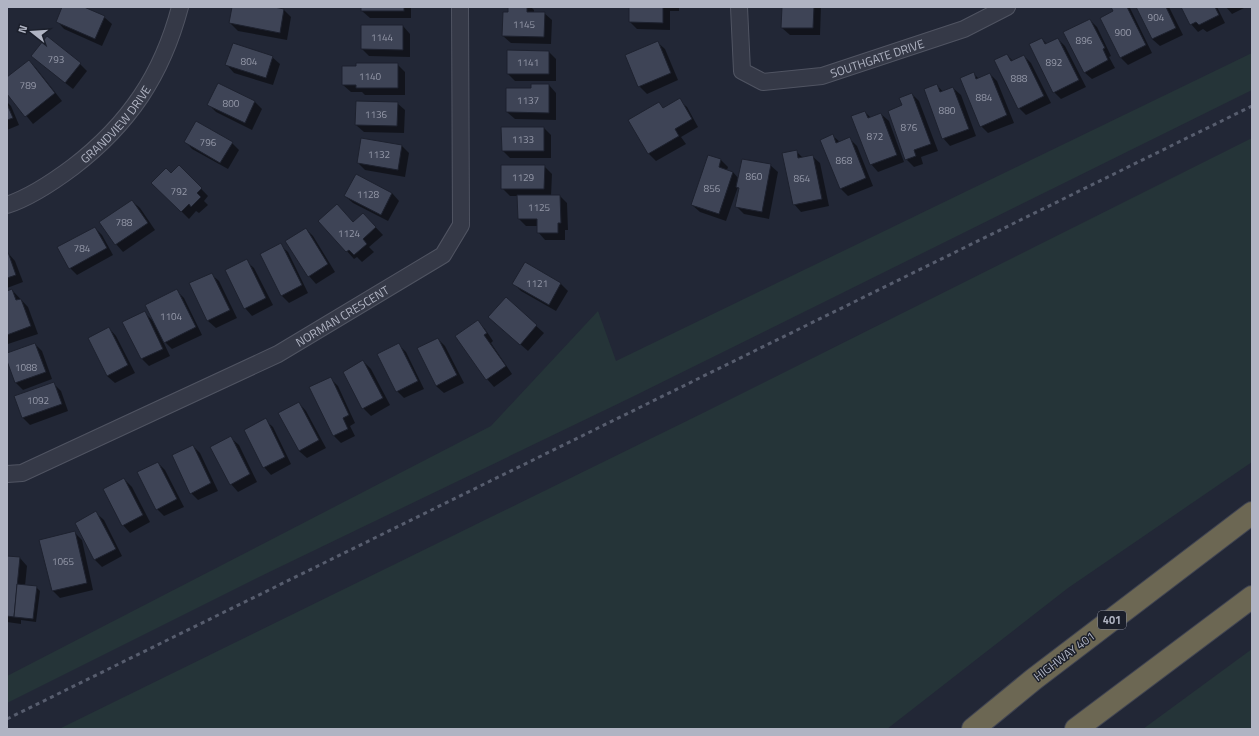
<svg xmlns="http://www.w3.org/2000/svg" width="1259" height="736" viewBox="0 0 1259 736" font-family="'Titillium Web',sans-serif">
	<style>
		.green { fill: #253438 }
		.shadow { fill: #0007 }
		.building { fill: #3e4456; stroke: #1d212e }
		.lines { fill: none; stroke-linecap: round; stroke-linejoin: round }
		.minor-casing { stroke: #505462; stroke-width: 18 }
		.motorway-casing { stroke: #404452; stroke-width: 24 }
		.minor { stroke: #353947; stroke-width: 16 }
		.motorway { stroke: #6c6753; stroke-width: 22 }
		.rail { stroke: #575d6e; stroke-width: 3; stroke-dasharray: 4 4; stroke-linecap: butt }
		.labels { text-anchor: middle; dominant-baseline: central; stroke-width: 3; stroke-linejoin: round; paint-order: stroke }
		.number-label { font-size: 10px; fill: #9498a8 }
		.shield { fill: #1b1f2b; stroke: #838795; stroke-width: 1 }
		.shield-label { font-size: 11px; font-weight: bold; fill: #b0b4c3 }
		.street-label { font-size: 12px; fill: #b0b4c3; stroke: #1b1f2b }
	</style>
	<rect width="100%" height="100%" fill="#222736"/>
	<g class="green">
		<path d="M1252,53V90L630,398L259,577L7,703V676L491,426L598,311L616,361Z"/>
		<path d="M1252,138V462L1068,588L887,729H59L707,411Z"/>
		<path d="M1252,649V729H1143Z"/>
	</g>
	<g class="shadow">
		<path d="M64,7H82L104,17L112,24L102,46L64,29L57,21Z"/>
		<path d="M233,7H268L284,10L291,17L287,40L238,31L230,23Z"/>
		<path d="M362,7H411V18H370L362,11Z"/>
		<path d="M509,7H531L534,10V13H544L552,20L551,44L511,43L503,36Z"/>
		<path d="M630,7H679V11H670V30L637,29L630,22Z"/>
		<path d="M783,7H821L820,35H790L782,28Z"/>
		<path d="M1112,7L1130,8L1152,53L1128,65L1121,58L1114,12Z"/>
		<path d="M1137,7H1169L1183,35L1160,46L1152,39Z"/>
		<path d="M1182,7H1217L1225,23L1207,32L1203,29L1198,32L1191,24Z"/>
		<path d="M1226,7H1246L1232,14Z"/>
		<path d="M1090,20L1097,27L1111,56L1109,57L1115,68L1092,79L1084,72Z"/>
		<path d="M403,26L410,34V57L369,56L362,49Z"/>
		<path d="M1042,39L1047,44L1058,39L1065,46L1086,87L1061,99L1054,92Z"/>
		<path d="M657,42L665,49L678,80L647,94L639,86Z"/>
		<path d="M508,51L549,52L556,59V81H515L508,74Z"/>
		<path d="M1007,55L1013,61L1024,56L1031,63L1051,103L1026,115L1019,108Z"/>
		<path d="M272,57L280,64L273,85L234,73L227,65Z"/>
		<path d="M29,61L36,68L62,101L33,124L7,92V78Z"/>
		<path d="M40,63L80,64L87,71L73,89Z"/>
		<path d="M397,64L405,72V95H365L362,92H351L343,85Z"/>
		<path d="M973,73L979,79L990,74L997,81L1014,123L988,133L981,126Z"/>
		<path d="M218,84L255,102L262,109L252,130L216,112L208,104Z"/>
		<path d="M549,85L556,93V120L515,119L507,112L532,89Z"/>
		<path d="M937,85L943,92L953,88L961,95L976,136L950,146L943,138Z"/>
		<path d="M912,94L919,101L938,151L921,157L923,164L914,167L906,159L903,106Z"/>
		<path d="M679,100L687,107L698,127L681,137L686,144L656,161L649,154L629,120L659,103L664,109Z"/>
		<path d="M7,102L11,106L19,125L7,130Z"/>
		<path d="M397,103L405,110L404,133L364,132L356,125Z"/>
		<path d="M865,112L871,118L881,114L889,121L904,162L878,172L871,164Z"/>
		<path d="M502,128H544L551,135V158H510L503,151Z"/>
		<path d="M833,136L840,142L849,138L857,146L873,186L848,196L841,189Z"/>
		<path d="M185,141L232,143L239,150L228,169L192,149Z"/>
		<path d="M402,146L409,153L405,177L365,170L358,163Z"/>
		<path d="M796,151L803,158L812,156L820,163L829,206L801,212L794,204Z"/>
		<path d="M709,156L721,160L728,167L727,170L733,172L739,179L770,165L778,172L769,219L744,214L737,207L740,190L738,187L726,221L700,212L692,205Z"/>
		<path d="M179,166L208,196L204,201L208,205L199,213L196,211L189,219L153,183L171,174Z"/>
		<path d="M544,166L552,174L551,196H560L567,203L568,230H565V240H545L538,232V226H526L519,219L518,196H510L502,188Z"/>
		<path d="M392,193L399,201L388,221L353,203L345,196Z"/>
		<path d="M132,201L140,208L155,230L123,252L116,244Z"/>
		<path d="M363,214L383,235L369,247L374,252L362,262L357,257L354,259L320,221L353,223Z"/>
		<path d="M95,228L102,235L113,255L77,275L70,268Z"/>
		<path d="M306,229L313,236L335,272L316,284L309,276Z"/>
		<path d="M280,245L288,252L308,293L289,303L281,295Z"/>
		<path d="M8,253L15,261L23,282L7,288V254Z"/>
		<path d="M246,261L254,268L273,305L252,316L245,308Z"/>
		<path d="M525,263L561,284L568,291L556,311L521,291L513,283Z"/>
		<path d="M211,274L219,281L237,318L216,328L208,321L190,284Z"/>
		<path d="M12,290L28,307L38,334L8,344L7,292Z"/>
		<path d="M177,291L184,298L202,335L172,349L162,339L170,356L149,366L142,359L144,312L154,322Z"/>
		<path d="M506,299L544,333L528,351L497,324Z"/>
		<path d="M477,321L485,329L493,341L491,343L512,374L494,387L487,379Z"/>
		<path d="M109,328L116,336L135,373L115,383L107,376Z"/>
		<path d="M438,339L445,346L464,383L444,393L436,386Z"/>
		<path d="M35,344L42,351L52,379L23,390L15,382L7,358V354Z"/>
		<path d="M399,345L406,352L424,389L404,398L397,391Z"/>
		<path d="M363,361L371,369L390,405L371,416L363,408Z"/>
		<path d="M330,378L338,386L355,423L350,426L355,436L341,443L334,436Z"/>
		<path d="M53,383L61,391L68,411L30,425L23,418Z"/>
		<path d="M299,403L306,411L326,448L307,458L299,451Z"/>
		<path d="M265,420L273,427L291,464L271,475L264,467Z"/>
		<path d="M231,438L239,445L257,482L238,492L231,484Z"/>
		<path d="M193,446L200,453L218,491L198,500L191,493Z"/>
		<path d="M158,463L165,470L184,507L164,516L157,509Z"/>
		<path d="M124,479L132,487L150,522L130,533L123,525Z"/>
		<path d="M96,513L104,520L122,556L102,567L95,560Z"/>
		<path d="M74,532L82,540L93,590L60,598L53,591Z"/>
		<path d="M7,557L20,558L27,566L25,586L36,587L40,591L36,622L21,620V624L7,622Z"/>
	</g>
	<g class="building">
		<path d="M62,7H84L105,16L95,39L56,22Z"/>
		<path d="M232,7H274L284,9L280,33L229,23Z"/>
		<rect x="361" y="7" width="43" height="4"/>
		<path d="M508,7H527V12H545L544,37L502,36L503,12H508Z"/>
		<path d="M629,7H663V23L629,22Z"/>
		<path d="M782,7H814L813,28H781Z"/>
		<path d="M1111,7H1127L1146,45L1120,58L1100,18L1113,11Z"/>
		<path d="M1136,7H1166L1176,28L1152,39Z"/>
		<path d="M1181,7H1215L1219,15L1199,25L1196,22L1190,25Z"/>
		<path d="M1090,19L1105,48L1103,49L1108,60L1084,73L1063,32Z"/>
		<path d="M361,25H403V50L361,49Z"/>
		<path d="M47,36L81,63L65,83L31,56Z"/>
		<path d="M1042,38L1045,44L1058,38L1079,80L1053,93L1029,44Z"/>
		<path d="M658,41L671,73L638,87L625,55Z"/>
		<path d="M233,43L273,56L266,78L225,65Z"/>
		<path d="M507,50L549,51V74H507Z"/>
		<path d="M1007,54L1011,61L1024,55L1044,96L1018,109L994,60Z"/>
		<path d="M29,60L55,93L25,117L7,94V77Z"/>
		<path d="M356,63H398V88H356V85H342V66H356Z"/>
		<path d="M974,72L976,79L990,73L1007,115L980,127L960,78Z"/>
		<path d="M218,83L255,101L245,123L207,105Z"/>
		<path d="M531,84H549V113L506,112V88H531Z"/>
		<path d="M937,84L940,92L953,87L969,129L942,139L924,89Z"/>
		<path d="M912,93L931,144L914,150L916,156L905,160L888,111L902,105L899,98Z"/>
		<path d="M680,98L692,119L675,129L679,136L648,154L628,120L659,102L663,108Z"/>
		<path d="M356,101L398,102L397,126L355,125Z"/>
		<path d="M7,104L13,118L7,120Z"/>
		<path d="M865,111L868,118L881,113L897,155L870,165L851,116Z"/>
		<path d="M196,121L233,142L220,163L184,142Z"/>
		<path d="M501,127H544V151H502Z"/>
		<path d="M833,134L836,143L850,137L866,178L840,189L820,140Z"/>
		<path d="M361,138L402,145L398,170L357,163Z"/>
		<path d="M797,150L798,158L813,155L822,199L793,205L782,153Z"/>
		<path d="M708,155L721,159L719,167L733,172L719,214L691,205Z"/>
		<path d="M742,159L771,164L762,212L735,207L739,188L736,187Z"/>
		<path d="M179,165L202,188L197,193L201,197L191,207L189,204L181,212L151,183L166,168L171,173Z"/>
		<path d="M501,165H545L544,189H501Z"/>
		<path d="M356,174L392,193L381,215L344,196Z"/>
		<path d="M517,195H560L561,223H558V233H537V219H518Z"/>
		<path d="M132,200L148,223L115,245L99,222Z"/>
		<path d="M337,204L353,222L363,213L376,227L363,239L367,244L354,255L349,250L346,252L318,221Z"/>
		<path d="M95,227L107,248L69,269L57,247Z"/>
		<path d="M306,228L328,264L308,277L285,241Z"/>
		<path d="M281,243L302,285L281,296L260,254Z"/>
		<path d="M8,252L16,275L7,278V253Z"/>
		<path d="M247,259L266,298L244,309L225,270Z"/>
		<path d="M525,262L561,283L549,305L512,284Z"/>
		<path d="M212,273L230,310L207,321L189,283Z"/>
		<path d="M12,289L16,300L21,299L31,326L7,335V291Z"/>
		<path d="M177,289L196,327L164,343L145,305Z"/>
		<path d="M506,297L537,325L520,345L488,317Z"/>
		<path d="M145,311L163,349L141,359L122,322Z"/>
		<path d="M478,320L487,333L484,335L506,366L486,380L455,336Z"/>
		<path d="M109,327L128,365L107,376L88,338Z"/>
		<path d="M438,338L457,375L436,386L417,348Z"/>
		<path d="M35,343L46,372L15,383L7,361V353Z"/>
		<path d="M399,343L418,381L396,392L377,354Z"/>
		<path d="M363,360L383,398L362,409L343,372Z"/>
		<path d="M331,377L349,415L343,418L348,429L333,436L309,387Z"/>
		<path d="M54,382L62,404L22,418L14,396Z"/>
		<path d="M299,402L319,440L299,451L278,413Z"/>
		<path d="M266,418L285,457L263,468L244,430Z"/>
		<path d="M231,436L250,474L230,485L210,447Z"/>
		<path d="M193,445L211,483L190,494L172,455Z"/>
		<path d="M158,462L177,499L156,510L137,472Z"/>
		<path d="M124,478L143,515L122,526L103,489Z"/>
		<path d="M96,511L116,549L94,560L75,523Z"/>
		<path d="M75,531L87,583L52,591L39,540Z"/>
		<path d="M7,556L20,557L14,617L7,616Z"/>
		<path d="M17,584L37,586L33,619L14,617Z"/>
	</g>
	<g class="lines">
		<defs>
			<g id="minor">
				<path id="s1" d="M739,7L742,71L763,82L822,76L964,29L1007,7"/>
				<path id="s2" d="M7,205C31,197 53,182 73,167C129,124 162,75 180,7"/>
				<path id="s3" d="M7,474L22,473L278,354L443,255L461,225L460,7"/>
			</g>
			<g id="motorway">
				<path d="M973,729L1034,679L1252,513"/>
				<path d="M1076,729L1252,597"/>
			</g>
		</defs>
		<use href="#minor" class="minor-casing"/>
		<use href="#motorway" class="motorway-casing"/>
		<use href="#minor" class="minor"/>
		<use href="#motorway" class="motorway"/>
		<path class="rail" d="M7,719L1252,106"/>
	</g>
	<g class="labels">
		<g class="number-label">
			<text x="1156" y="17">904</text>
			<text x="524" y="24">1145</text>
			<text x="1123" y="32">900</text>
			<text x="382" y="37">1144</text>
			<text x="1084" y="40">896</text>
			<text x="56" y="59">793</text>
			<text x="249" y="61">804</text>
			<text x="528" y="62">1141</text>
			<text x="1054" y="62">892</text>
			<text x="370" y="76">1140</text>
			<text x="1019" y="78">888</text>
			<text x="28" y="85">789</text>
			<text x="984" y="97">884</text>
			<text x="528" y="100">1137</text>
			<text x="231" y="103">800</text>
			<text x="947" y="110">880</text>
			<text x="376" y="114">1136</text>
			<text x="909" y="127">876</text>
			<text x="875" y="136">872</text>
			<text x="523" y="139">1133</text>
			<text x="208" y="142">796</text>
			<text x="379" y="154">1132</text>
			<text x="844" y="160">868</text>
			<text x="754" y="176">860</text>
			<text x="523" y="177">1129</text>
			<text x="802" y="178">864</text>
			<text x="712" y="188">856</text>
			<text x="179" y="191">792</text>
			<text x="368" y="194">1128</text>
			<text x="539" y="207">1125</text>
			<text x="124" y="222">788</text>
			<text x="349" y="233">1124</text>
			<text x="82" y="248">784</text>
			<text x="537" y="283">1121</text>
			<text x="171" y="316">1104</text>
			<text x="26" y="367">1088</text>
			<text x="38" y="400">1092</text>
			<text x="63" y="561">1065</text>
		</g>
		<rect class="shield" x="1098" y="611" width="28" height="18" rx="3"/>
		<g class="shield-label">
			<text x="1112" y="620">401</text>
		</g>
		<g class="street-label">
			<text stroke="none"><textPath href="#s1" startOffset="205">SOUTHGATE DRIVE</textPath></text>
			<text stroke="none"><textPath href="#s2" startOffset="137">GRANDVIEW DRIVE</textPath></text>
			<text stroke="none"><textPath href="#s3" startOffset="372">NORMAN CRESCENT</textPath></text>
			<text transform="translate(1064 656) rotate(-37)">HIGHWAY 401</text>
		</g>
	</g>
	<rect width="1259" height="736" fill="none" stroke="#b0b4c3" stroke-width="16"/>
	<g transform="translate(32 32) rotate(287)" stroke="#1b1f2b" stroke-width="3" paint-order="stroke">
	<path d="M0-3L7 15L0 10L-7 15Z" fill="#b0b4c3"/>
	<text y="-6" font-size="11" font-weight="bold" text-anchor="middle" fill="#b0b4c3">N</text>
	</g>
</svg>
